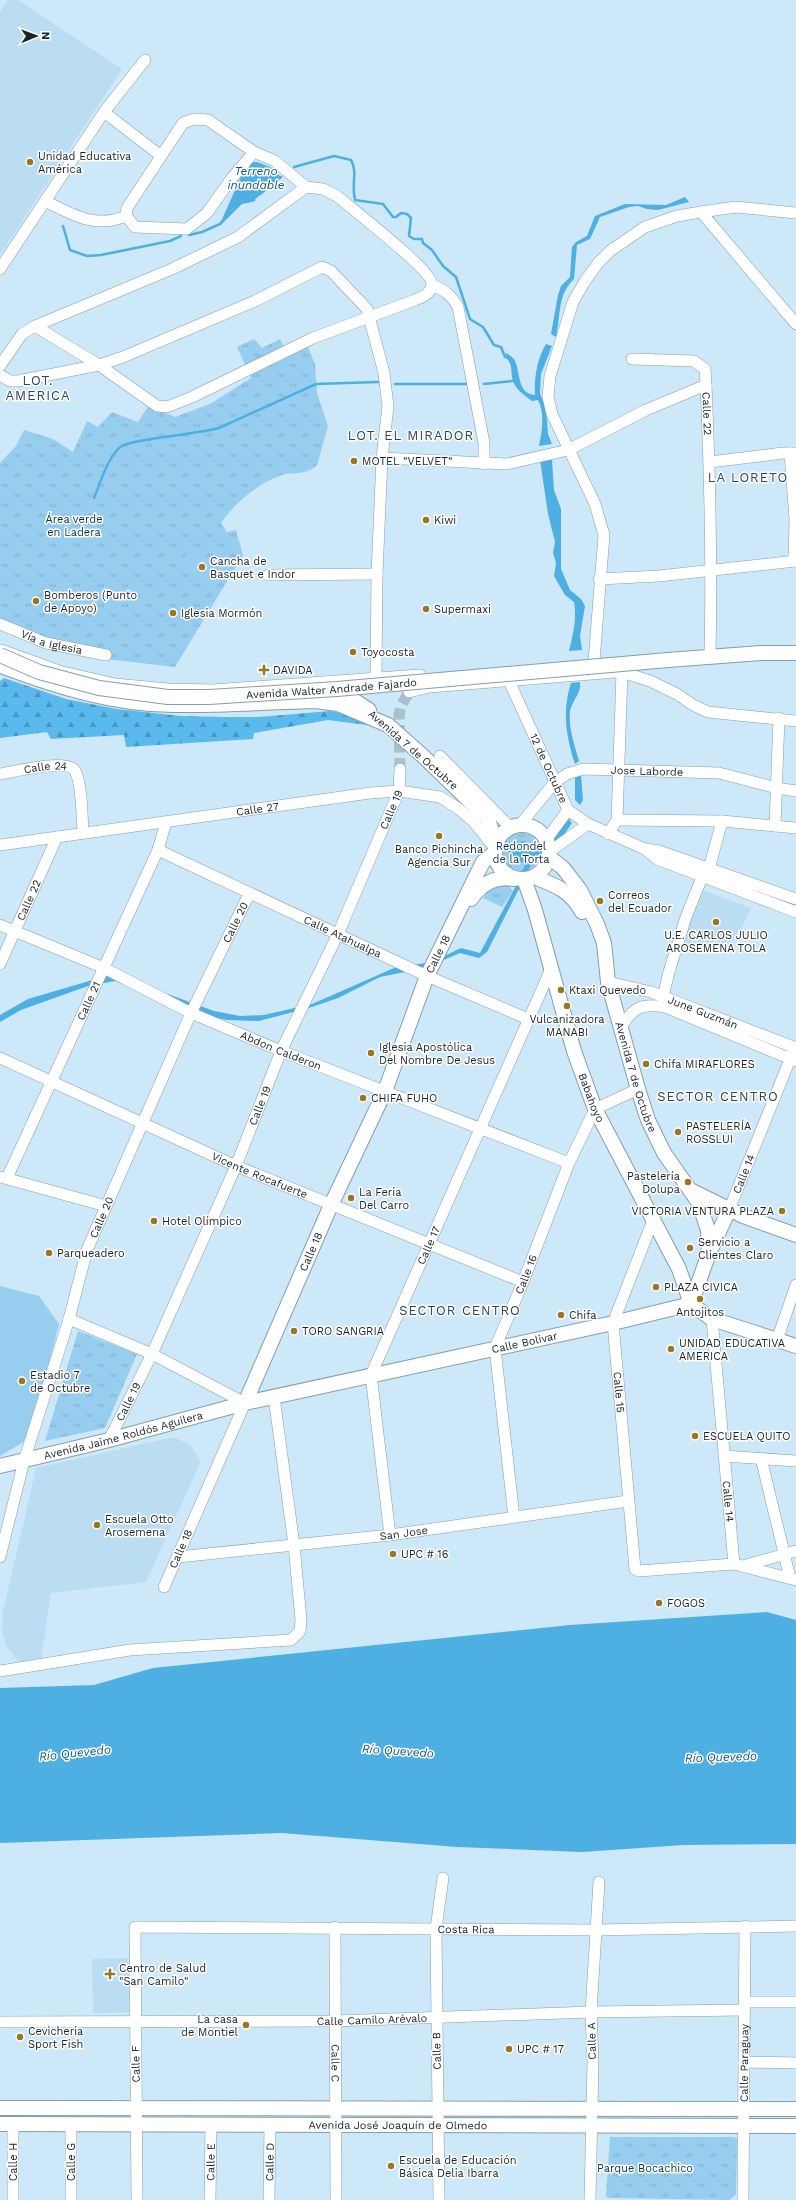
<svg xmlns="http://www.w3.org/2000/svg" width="796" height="2200" viewBox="0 0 796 2200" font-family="'Work Sans',sans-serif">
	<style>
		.built { fill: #bbddf2 }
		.grass { fill: url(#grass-tufts) }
		.forest { fill: url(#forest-firs) }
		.garden { fill: #97ceef }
		.water { fill: #4eafe3 }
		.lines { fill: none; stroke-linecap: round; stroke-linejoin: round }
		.stream { stroke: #4eafe3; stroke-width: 2.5 }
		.minor-tunnel { stroke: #a9c0ce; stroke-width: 11; stroke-dasharray: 11 5.5; stroke-linecap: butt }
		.minor-casing { stroke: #859ead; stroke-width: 12 }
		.major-casing { stroke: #859ead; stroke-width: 16 }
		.minor { stroke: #fff; stroke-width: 11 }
		.major { stroke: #fff; stroke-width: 14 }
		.major-bridge-casing { stroke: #859ead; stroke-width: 16; stroke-linecap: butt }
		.major-bridge { stroke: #fff; stroke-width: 14 }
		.poi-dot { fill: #997620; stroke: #fff; stroke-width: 1.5 }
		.labels { text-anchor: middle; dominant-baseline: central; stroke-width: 3; stroke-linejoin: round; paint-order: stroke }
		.poi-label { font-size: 11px; fill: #182228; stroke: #fff; text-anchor: start }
		.street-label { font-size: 11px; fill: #182228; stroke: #fff }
		.park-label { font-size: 11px; fill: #073348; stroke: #fff }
		.water-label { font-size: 12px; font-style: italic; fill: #0e5a7d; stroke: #fff }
		.quarter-label { font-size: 13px; letter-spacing: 1px; fill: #2f4553; stroke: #fff }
	</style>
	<defs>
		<pattern id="grass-tufts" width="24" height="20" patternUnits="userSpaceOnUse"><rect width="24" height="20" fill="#97ceef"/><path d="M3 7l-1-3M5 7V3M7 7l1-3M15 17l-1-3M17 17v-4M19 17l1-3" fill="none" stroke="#81b1cd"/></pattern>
		<pattern id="forest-firs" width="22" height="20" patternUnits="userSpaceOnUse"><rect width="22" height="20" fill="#5abaee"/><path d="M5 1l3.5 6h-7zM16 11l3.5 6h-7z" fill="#4997c1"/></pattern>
	</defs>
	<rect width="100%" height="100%" fill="#cde8f8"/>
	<g class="built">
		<path d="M8,0H18L122,69L0,255V12Z"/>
		<path d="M702,890L751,908L741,929L724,950L719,953L713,948L708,954L698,948L695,955L679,948Z"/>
		<path d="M169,1438H176L190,1445L199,1458L200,1463L146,1582L51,1593L41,1660L26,1665L18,1661L6,1645L2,1630L3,1612L36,1468Z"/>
		<path d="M128,1958L129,2012L93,2013L92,1959Z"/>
	</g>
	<g class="grass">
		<path d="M254,339L262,348L280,339L287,355L308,347L315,364L317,393L328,426L317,465C308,475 293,472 282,475C258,483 235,503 221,523L227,532L236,530L243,555L175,667L89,657L0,628V463L16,446L24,430L53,439L73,452L87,421L98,427L112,412L138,422L149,405L175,417L210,404L251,378L237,347Z"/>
		<circle cx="521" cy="852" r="19"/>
		<path d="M502,885L509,886L513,891L502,907L483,898L491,888Z"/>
		<path d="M78,1331L137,1354L105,1428L45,1441Z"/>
		<path d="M610,2137H734L737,2139L736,2194L730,2200L609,2198L606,2196Z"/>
	</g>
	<path class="forest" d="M4,678L66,699L117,709L181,716L226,717H259L330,711L344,713L374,726L328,720L254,733L253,739L126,747L124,735L51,739L47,732L0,738V681Z"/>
	<g class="garden">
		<path d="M189,549L224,566L214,586L179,569Z"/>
		<path d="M0,1286L39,1296L59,1324L30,1438L0,1456Z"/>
	</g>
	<g class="water">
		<path d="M257,162L270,167L281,177L252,202L241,203L233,209L220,224L247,163Z"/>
		<path d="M685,197L689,202L658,210L647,209L638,206L629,207L600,217L590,239L577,245L574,279C557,295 561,315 556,337L551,334L558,295L561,286L570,277L572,247L576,242L587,236L595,216L625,204L666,205Z"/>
		<path d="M546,344L552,346L541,374L540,393L546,410L548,434L552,444L539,446C542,432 545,413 538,400L532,401C525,396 516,390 513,381C510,371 514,365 505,357L506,353C508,354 512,357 514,359C521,370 516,394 535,395C534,378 537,359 546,344Z"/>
		<path d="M540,460H552L554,490L561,509V569L570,590L581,599L585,606L580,636L582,650L569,651C573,635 577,618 574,602L565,595L554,576L556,563L553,553L555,542L548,514Z"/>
		<path d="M580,682C582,692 572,701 570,711C568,728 575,746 579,761L575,764C566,736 562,711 571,683Z"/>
		<path d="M581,775L583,800L580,805L575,800V777Z"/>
		<path d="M565,814L572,823L561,839L531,865L487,952L479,958L460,953L425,968L380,977L338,998L312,1007L259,1021L227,1020L197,1014L115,981L88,986L21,1010L0,1022V1015L28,999L113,974L214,1011L240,1016L264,1015L312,1004L394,968L432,962L461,948L480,953L518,882L526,862C513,865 503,852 515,842L525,841L530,846L532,853L555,834Z"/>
		<path d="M767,1612L796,1620V1844L684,1845L582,1852L457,1847L282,1833L0,1843V1688L94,1685L153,1668L570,1625Z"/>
	</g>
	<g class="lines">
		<g class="stream">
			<path d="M294,167L334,156L351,160C358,172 351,184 355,200L383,204L393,217H396L401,213L407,214L411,218L409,236L414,239H422L423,243L432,250L443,266L456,277L470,319L483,327L494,345L501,347L505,357"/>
			<path d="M260,194L281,177"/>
			<path d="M63,226L70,250L87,256L101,255L170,241L181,236"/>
			<path d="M189,235L202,232L220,224L241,203L254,200"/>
			<path d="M395,384H467"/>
			<path d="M484,384L513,381"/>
			<path d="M94,498C101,481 106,462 119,448C127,439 200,434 219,428L316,384L378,382"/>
		</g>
		<path class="minor-tunnel" d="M400,769L399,715L401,706L409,692"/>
		<defs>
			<g id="minor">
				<path d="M104,112L161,156"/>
				<path d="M254,152L232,178L207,213L187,229L135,227L126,216L127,208L183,123L194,119L208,120L254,152L275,161L306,187"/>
				<path d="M45,201C73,215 95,229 126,216"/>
				<path d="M701,212L736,207L796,213"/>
				<path d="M0,269L104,112L145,60"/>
				<path d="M432,285C445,290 451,295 458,307L484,443V464"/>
				<path d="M632,359L694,361L705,369L706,385"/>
				<path d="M0,366L22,334L35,326L172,269L238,237L306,187L323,189L337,196C351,208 434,272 432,285C431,294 422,297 415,300L313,338L192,397L167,407L157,406L99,365L35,326"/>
				<path d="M0,375L10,381H18L99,365L123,357L255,301L322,267L331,271L367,309L384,373L386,390L388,406L382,458L377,574L376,678"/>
				<path d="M790,453L795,519L794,561"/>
				<path id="s1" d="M382,458L507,464L568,450L646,410L706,385C710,476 712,566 710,657"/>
				<path d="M710,462L783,453H796"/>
				<path d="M268,575L377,574"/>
				<path d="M599,579L659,576L796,561"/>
				<path id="s2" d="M0,624L46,643L106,655"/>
				<path d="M1,650L59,671L115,684L168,689L213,690L420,675"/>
				<path d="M594,661L604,535L595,504L552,414L548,397L550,376L573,302L585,281L599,262L610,251L645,227L677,216L701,212L796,324"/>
				<path id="s3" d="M508,674L509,681L568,810L588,824L645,849"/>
				<path d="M409,692L430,687L628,671"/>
				<path d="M440,756L511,828"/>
				<path id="s4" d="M0,774C13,772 69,758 75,771C82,782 82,818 83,832"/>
				<path d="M617,820L722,821L796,828"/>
				<path id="s5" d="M519,826L555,782L567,774L583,769L719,773L777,788L796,791"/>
				<path d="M775,826L779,718"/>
				<path d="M608,834L617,820L622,672L650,681L677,694L693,705L708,712L796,721"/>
				<path d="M546,840L568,810"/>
				<path id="s6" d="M0,845L370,793L399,791L440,797L459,809L473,821L495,848"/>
				<path id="s7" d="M158,850L427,976L528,1019"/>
				<path d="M549,852L588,824"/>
				<path d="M796,899L659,851L645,849L657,859L796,912"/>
				<path id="s8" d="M0,925L104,968L191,1013L281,1051L569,1163"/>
				<path id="s9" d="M0,964L57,837"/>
				<path id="s10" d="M608,982L651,992L796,1048"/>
				<path d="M665,1007L663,997L669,972L686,917L703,875L709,869L722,821"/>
				<path d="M621,1027C634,1007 641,1003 665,1007L796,1061"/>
				<path id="s11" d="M0,1058L236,1166L523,1282"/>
				<path d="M1,1177L106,1206"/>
				<path id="s12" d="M7,1178L158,850L166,822"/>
				<path id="s13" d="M729,1210L793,1052"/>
				<path id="s14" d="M653,1220L613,1323L635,1569L639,1571L734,1564L796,1580"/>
				<path d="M69,1319L152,1354L245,1403L164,1587"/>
				<path id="s15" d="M712,1319L734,1564"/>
				<path d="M777,1340L796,1285"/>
				<path id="s16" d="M109,1440L152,1354L236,1166L281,1051L338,934L399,791L400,769"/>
				<path d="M724,1456L796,1461"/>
				<path d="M761,1458L790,1578"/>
				<path id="s17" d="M514,1517L495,1348L523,1282L569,1163L595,1109L638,1089"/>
				<path id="s18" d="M390,1535L371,1375L551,969"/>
				<path id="s19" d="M0,1557L24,1461L69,1319L87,1250L191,1013L249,894"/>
				<path id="s20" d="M178,1557L390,1535L628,1501"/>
				<path d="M743,1566L796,1551"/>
				<path d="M0,1671L130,1650L291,1640L300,1631L301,1620L294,1545L274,1397"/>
				<path id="s21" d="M335,1927L336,2200"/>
				<path d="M745,2002H796"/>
				<path id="s22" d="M0,2022L335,2021L591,2012L744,2010"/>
				<path d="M744,2062L796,2063"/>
				<path d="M13,2200V2124"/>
				<path d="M71,2200V2125"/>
				<path id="s23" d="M137,2200L135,1927L597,1930L796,1926"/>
				<path id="s24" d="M210,2200L211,2124"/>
				<path id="s25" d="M269,2200L270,2124"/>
				<path d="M439,2200L436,1928L443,1878"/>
				<path d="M590,2200L593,2061L591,2012L599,1882"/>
				<path id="s26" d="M743,2200L745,1926"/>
			</g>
			<g id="major">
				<path d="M668,660L761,653H796"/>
				<path d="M0,663L4,667C57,687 115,705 173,705C220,706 268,702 316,701L338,704L388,725"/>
				<path d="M337,689L369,710"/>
				<path d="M424,757L488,819L496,844"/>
				<circle cx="522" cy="852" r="27"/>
				<path id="s27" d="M549,857L563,868L580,890L597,924L604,943L608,982L638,1089L648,1120L664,1153L699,1203L708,1230L709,1253"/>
				<path d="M534,877C555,885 571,891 582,912"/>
				<path id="s28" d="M524,879L535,910L574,1051L595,1109L679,1269L691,1304"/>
				<path d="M471,899C482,883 495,876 514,879"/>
				<path d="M690,1190L743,1216L796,1235"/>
				<path d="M691,1304L709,1253L729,1210"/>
				<path id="s29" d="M245,1403L331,1205L385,1091L427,976L476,876L483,862L495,852"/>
				<path id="s30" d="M0,1466L109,1440L245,1403L613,1323L691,1304L712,1319L796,1346"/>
				<path d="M0,2108L796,2109"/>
				<path id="s31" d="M0,2124L796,2126"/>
			</g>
		</defs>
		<use href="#minor" class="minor-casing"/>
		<use href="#major" class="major-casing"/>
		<use href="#minor" class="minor"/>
		<use href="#major" class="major"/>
		<defs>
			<g id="major-bridge">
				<path id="s32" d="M0,655L39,672L99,688L168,697H209L337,689L668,660"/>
				<path d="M388,725L424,757"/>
			</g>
		</defs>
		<use href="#major-bridge" class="major-bridge-casing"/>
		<use href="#major-bridge" class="major-bridge"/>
	</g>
	<g class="poi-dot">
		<circle cx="30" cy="162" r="4"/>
		<circle cx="354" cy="461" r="4"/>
		<circle cx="426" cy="520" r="4"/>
		<circle cx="202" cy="567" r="4"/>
		<circle cx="36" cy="601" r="4"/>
		<circle cx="426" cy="609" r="4"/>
		<circle cx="173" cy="613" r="4"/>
		<circle cx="353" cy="652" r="4"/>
		<path d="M262 664h4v4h4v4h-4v4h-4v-4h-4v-4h4z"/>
		<circle cx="439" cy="836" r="4"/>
		<circle cx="600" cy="901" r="4"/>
		<circle cx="716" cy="922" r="4"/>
		<circle cx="561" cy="990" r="4"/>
		<circle cx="567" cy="1006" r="4"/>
		<circle cx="371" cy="1053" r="4"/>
		<circle cx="646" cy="1064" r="4"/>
		<circle cx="363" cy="1098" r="4"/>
		<circle cx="678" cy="1132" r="4"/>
		<circle cx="688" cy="1182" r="4"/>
		<circle cx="351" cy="1198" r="4"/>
		<circle cx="782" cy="1211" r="4"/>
		<circle cx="154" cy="1221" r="4"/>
		<circle cx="690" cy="1248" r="4"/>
		<circle cx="49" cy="1253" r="4"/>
		<circle cx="656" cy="1287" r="4"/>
		<circle cx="700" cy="1299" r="4"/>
		<circle cx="561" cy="1315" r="4"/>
		<circle cx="294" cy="1331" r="4"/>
		<circle cx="671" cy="1349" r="4"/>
		<circle cx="22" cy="1381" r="4"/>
		<circle cx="695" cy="1436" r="4"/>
		<circle cx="97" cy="1525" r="4"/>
		<circle cx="393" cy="1554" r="4"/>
		<circle cx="659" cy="1603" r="4"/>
		<path d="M108 1968h4v4h4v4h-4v4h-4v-4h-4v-4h4z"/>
		<circle cx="246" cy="2025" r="4"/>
		<circle cx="20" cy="2037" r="4"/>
		<circle cx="509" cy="2049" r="4"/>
		<circle cx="391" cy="2166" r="4"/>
	</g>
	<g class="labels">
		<g class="poi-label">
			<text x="38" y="156">Unidad Educativa<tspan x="38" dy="13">América</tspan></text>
			<text x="362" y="461">MOTEL "VELVET"</text>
			<text x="434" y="520">Kiwi</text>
			<text x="210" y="561">Cancha de<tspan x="210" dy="13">Basquet e Indor</tspan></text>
			<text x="44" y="595">Bomberos (Punto<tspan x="44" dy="13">de Apoyo)</tspan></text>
			<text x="434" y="609">Supermaxi</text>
			<text x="181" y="613">Iglesia Mormón</text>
			<text x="361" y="652">Toyocosta</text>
			<text x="273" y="670">DAVIDA</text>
			<text x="439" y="849" text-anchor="middle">Banco Pichincha<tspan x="439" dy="13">Agencia Sur</tspan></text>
			<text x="608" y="895">Correos<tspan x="608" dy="13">del Ecuador</tspan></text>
			<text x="716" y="935" text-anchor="middle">U.E. CARLOS JULIO<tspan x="716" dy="13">AROSEMENA TOLA</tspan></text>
			<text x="569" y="990">Ktaxi Quevedo</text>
			<text x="567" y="1019" text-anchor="middle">Vulcanizadora<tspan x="567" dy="13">MANABI</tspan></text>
			<text x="379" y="1047">Iglesia Apostólica<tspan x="379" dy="13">Del Nombre De Jesus</tspan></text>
			<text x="654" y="1064">Chifa MIRAFLORES</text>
			<text x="371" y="1098">CHIFA FUHO</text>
			<text x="686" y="1126">PASTELERÍA<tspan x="686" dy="13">ROSSLUI</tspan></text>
			<text x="680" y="1176" text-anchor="end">Pastelería<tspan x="680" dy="13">Dolupa</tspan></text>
			<text x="359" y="1192">La Feria<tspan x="359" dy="13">Del Carro</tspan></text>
			<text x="774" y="1211" text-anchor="end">VICTORIA VENTURA PLAZA</text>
			<text x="162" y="1221">Hotel Olímpico</text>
			<text x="698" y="1242">Servicio a<tspan x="698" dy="13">Clientes Claro</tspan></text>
			<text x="57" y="1253">Parqueadero</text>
			<text x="664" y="1287">PLAZA CIVICA</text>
			<text x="700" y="1312" text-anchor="middle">Antojitos</text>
			<text x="569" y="1315">Chifa</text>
			<text x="302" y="1331">TORO SANGRIA</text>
			<text x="679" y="1343">UNIDAD EDUCATIVA<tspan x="679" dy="13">AMERICA</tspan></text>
			<text x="30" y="1375">Estadio 7<tspan x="30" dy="13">de Octubre</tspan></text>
			<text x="703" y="1436">ESCUELA QUITO</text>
			<text x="105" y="1519">Escuela Otto<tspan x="105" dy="13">Arosemena</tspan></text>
			<text x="401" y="1554">UPC # 16</text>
			<text x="667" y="1603">FOGOS</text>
			<text x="119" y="1968">Centro de Salud<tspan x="119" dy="13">"San Camilo"</tspan></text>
			<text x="238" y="2019" text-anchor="end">La casa<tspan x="238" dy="13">de Montiel</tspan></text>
			<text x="28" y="2031">Cevicheria<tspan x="28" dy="13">Sport Fish</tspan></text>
			<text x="517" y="2049">UPC # 17</text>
			<text x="399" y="2160">Escuela de Educación<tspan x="399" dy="13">Básica Delia Ibarra</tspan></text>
		</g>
		<g class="street-label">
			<text stroke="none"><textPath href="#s1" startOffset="369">Calle 22</textPath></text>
			<text stroke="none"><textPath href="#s2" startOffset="55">Vía a Iglesia</textPath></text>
			<text stroke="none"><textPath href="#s32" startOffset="338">Avenida Walter Andrade Fajardo</textPath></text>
			<text transform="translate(413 750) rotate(41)">Avenida 7 de Octubre</text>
			<text stroke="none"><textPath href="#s3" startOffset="103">12 de Octubre</textPath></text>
			<text stroke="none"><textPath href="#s4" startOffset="46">Calle 24</textPath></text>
			<text stroke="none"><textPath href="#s5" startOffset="152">Jose Laborde</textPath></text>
			<text stroke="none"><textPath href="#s6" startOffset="260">Calle 27</textPath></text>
			<text stroke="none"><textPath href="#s16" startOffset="691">Calle 19</textPath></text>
			<text stroke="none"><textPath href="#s9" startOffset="70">Calle 22</textPath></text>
			<text stroke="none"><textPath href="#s19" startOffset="679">Calle 20</textPath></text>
			<text stroke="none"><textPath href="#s7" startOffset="204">Calle Atahualpa</textPath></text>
			<text stroke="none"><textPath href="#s29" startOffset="489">Calle 18</textPath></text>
			<text stroke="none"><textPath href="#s12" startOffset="195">Calle 21</textPath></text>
			<text stroke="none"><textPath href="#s10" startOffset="100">June Guzmán</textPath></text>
			<text stroke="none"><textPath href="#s8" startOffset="308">Abdon Calderon</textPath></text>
			<text stroke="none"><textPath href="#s27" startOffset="242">Avenida 7 de Octubre</textPath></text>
			<text stroke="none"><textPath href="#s28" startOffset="229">Babahoyo</textPath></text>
			<text stroke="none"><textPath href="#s16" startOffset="367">Calle 19</textPath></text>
			<text stroke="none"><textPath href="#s13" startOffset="39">Calle 14</textPath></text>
			<text stroke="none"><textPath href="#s11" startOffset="285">Vicente Rocafuerte</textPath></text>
			<text stroke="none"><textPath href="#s19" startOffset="355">Calle 20</textPath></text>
			<text stroke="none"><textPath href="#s18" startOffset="303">Calle 17</textPath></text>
			<text stroke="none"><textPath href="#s29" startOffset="165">Calle 18</textPath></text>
			<text stroke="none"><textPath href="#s17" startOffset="250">Calle 16</textPath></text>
			<text stroke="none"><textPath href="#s30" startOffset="539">Calle Bolivar</textPath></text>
			<text stroke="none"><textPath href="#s14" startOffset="180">Calle 15</textPath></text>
			<text stroke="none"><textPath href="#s16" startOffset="43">Calle 19</textPath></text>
			<text stroke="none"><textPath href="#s30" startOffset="127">Avenida Jaime Roldós Aguilera</textPath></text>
			<text stroke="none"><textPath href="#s15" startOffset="183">Calle 14</textPath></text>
			<text stroke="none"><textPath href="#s20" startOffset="227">San Jose</textPath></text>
			<text transform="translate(181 1549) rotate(-66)">Calle 18</text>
			<text stroke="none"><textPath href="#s23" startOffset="604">Costa Rica</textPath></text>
			<text stroke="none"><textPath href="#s22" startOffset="372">Calle Camilo Arévalo</textPath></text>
			<text transform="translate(592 2041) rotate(-91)">Calle A</text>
			<text transform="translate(437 2051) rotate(-91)">Calle B</text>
			<text stroke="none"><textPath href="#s21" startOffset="136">Calle C</textPath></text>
			<text stroke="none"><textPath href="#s26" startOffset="137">Calle Paraguay</textPath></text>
			<text transform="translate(136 2064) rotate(-91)">Calle F</text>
			<text stroke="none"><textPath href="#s31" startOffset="398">Avenida José Joaquín de Olmedo</textPath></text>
			<text transform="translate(13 2162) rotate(-90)">Calle H</text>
			<text transform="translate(71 2162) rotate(-90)">Calle G</text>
			<text stroke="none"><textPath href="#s24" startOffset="38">Calle E</textPath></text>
			<text stroke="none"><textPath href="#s25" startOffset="38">Calle D</textPath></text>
		</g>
		<g class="park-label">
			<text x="74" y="519">Área verde<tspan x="74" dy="13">en Ladera</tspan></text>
			<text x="521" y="846">Redondel<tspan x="521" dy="13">de la Torta</tspan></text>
			<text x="645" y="2168">Parque Bocachico</text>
		</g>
		<g class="water-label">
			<text x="256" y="171">Terreno<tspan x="256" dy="14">inundable</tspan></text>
			<text transform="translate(398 1751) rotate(4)">Río Quevedo</text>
			<text transform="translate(75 1753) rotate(-6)">Río Quevedo</text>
			<text transform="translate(721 1757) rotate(-2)">Río Quevedo</text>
		</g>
		<g class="quarter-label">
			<text x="38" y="380">LOT.<tspan x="38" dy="15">AMERICA</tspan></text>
			<text x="411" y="435">LOT. EL MIRADOR</text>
			<text x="748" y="477">LA LORETO</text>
			<text x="718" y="1096">SECTOR CENTRO</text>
			<text x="460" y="1310">SECTOR CENTRO</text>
		</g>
	</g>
	<g transform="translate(36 36) rotate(89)" stroke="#ffffff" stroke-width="3" paint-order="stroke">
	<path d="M0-3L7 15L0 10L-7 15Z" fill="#182228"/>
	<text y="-6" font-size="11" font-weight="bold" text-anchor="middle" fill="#182228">N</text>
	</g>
</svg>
